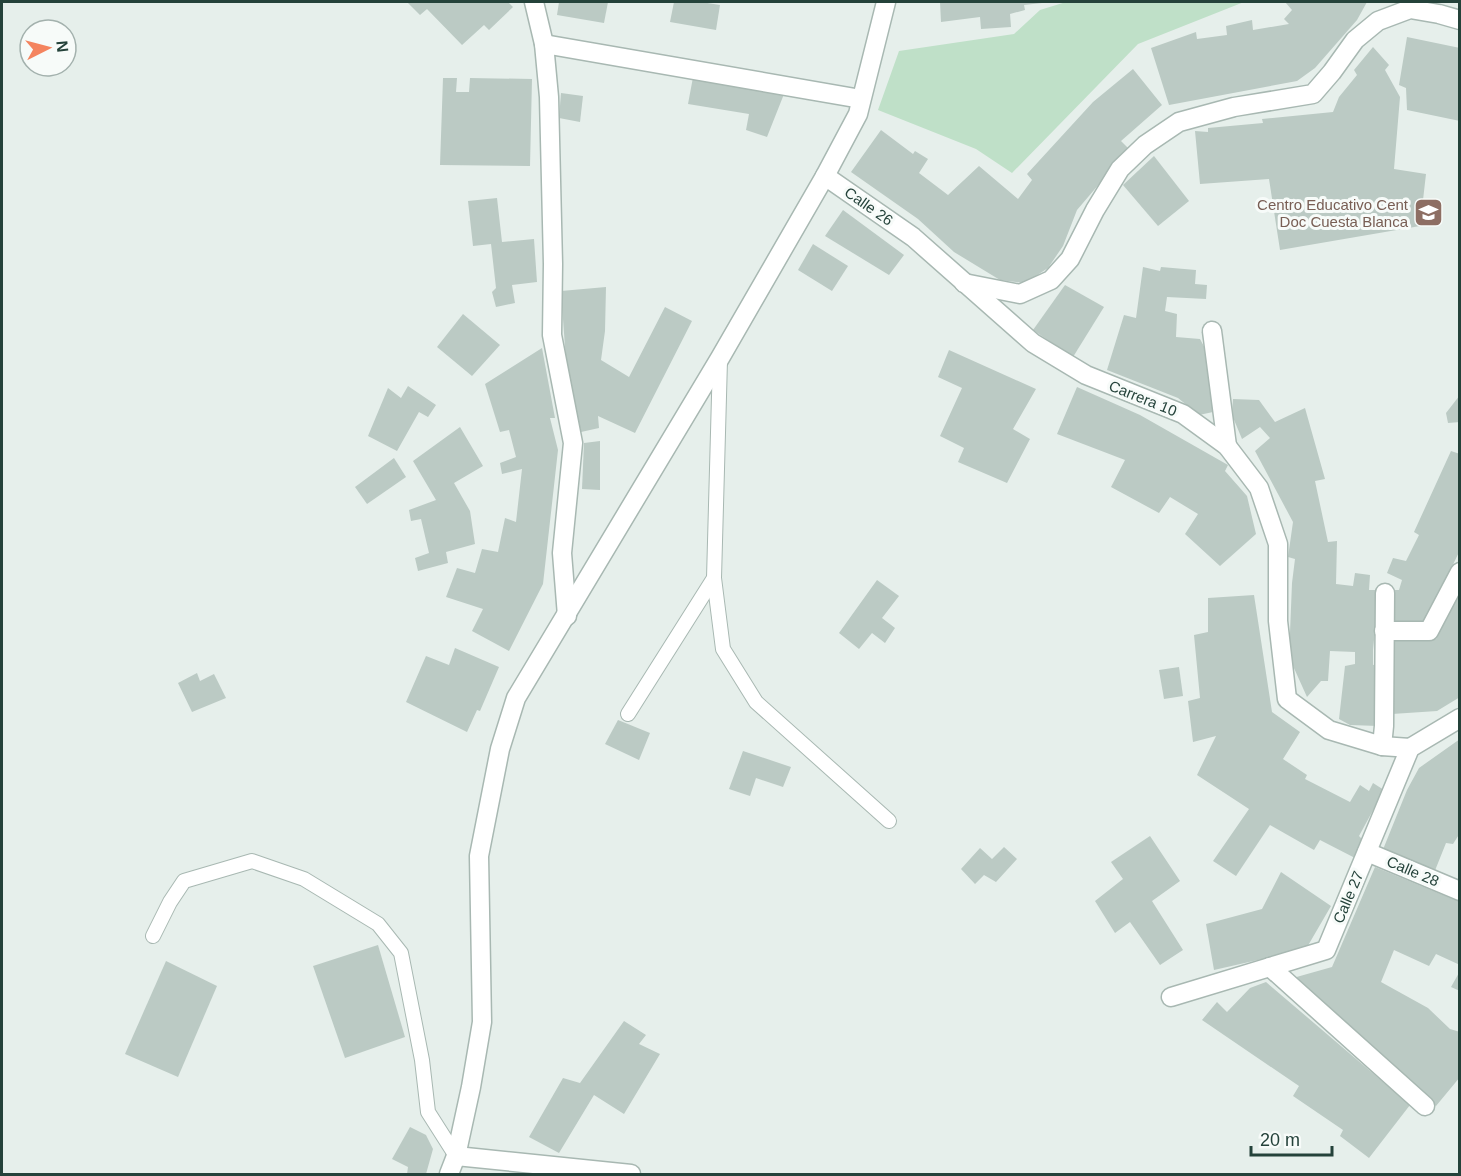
<svg xmlns="http://www.w3.org/2000/svg" width="1461" height="1176" viewBox="0 0 1461 1176" font-family="Helvetica,sans-serif">
	<style>
		.green { fill: #bfe0c8 }
		.building { fill: #bbcac4 }
		.lines { fill: none; stroke-linecap: round; stroke-linejoin: round }
		.service-casing { stroke: #a8b8b2; stroke-width: 16 }
		.minor-casing { stroke: #a8b8b2; stroke-width: 21 }
		.tertiary-casing { stroke: #a8b8b2; stroke-width: 21 }
		.service { stroke: #fff; stroke-width: 14 }
		.minor { stroke: #fff; stroke-width: 18 }
		.tertiary { stroke: #fff; stroke-width: 18 }
		.labels { text-anchor: middle; dominant-baseline: central; stroke-width: 6; stroke-linejoin: round; paint-order: stroke }
		.education-label { font-size: 15px; fill: #785e54; stroke: #f7fbf9; text-anchor: end }
		.street-label { font-size: 15px; fill: #24423a; stroke: #f7fbf9 }
	</style>
	<rect width="100%" height="100%" fill="#e6efeb"/>
	<path class="green" d="M1066,2H1244L1138,44L1012,173L976,149L878,110L899,51L1014,34L1040,10Z"/>
	<g class="building">
		<path d="M407,2H508L513,7L489,30L484,25L462,45L427,9L420,15Z"/>
		<path d="M559,2H608L604,23L557,15Z"/>
		<path d="M674,2H701L720,5L716,30L670,22Z"/>
		<path d="M940,2H1041L1042,3L1024,5L1025,10L1010,14L1011,27L981,29L980,17L941,22Z"/>
		<path d="M1285,2H1367L1357,20L1315,68L1297,81L1169,105L1151,48L1196,32L1197,39L1227,35L1226,26L1252,20L1253,30L1289,24L1284,19L1292,10Z"/>
		<path d="M1407,37L1460,48V121L1407,110L1406,88L1399,85Z"/>
		<path d="M1373,47L1389,65L1385,70L1400,97L1394,169L1426,174L1420,226L1280,250L1269,179L1200,184L1195,131L1208,132V128L1263,123L1262,119L1333,112L1339,97L1357,75L1354,70Z"/>
		<path d="M1133,69L1162,105L1121,141L1129,149L1077,210L1063,246L1048,268L1025,283L1000,280L954,252L918,219L851,172L881,130L913,154L915,151L928,159L919,173L948,195L979,166L1018,199L1032,180L1027,174L1093,102Z"/>
		<path d="M694,72L786,89L767,137L746,130L749,114L688,104Z"/>
		<path d="M443,78H457L456,92H469L470,78L532,79L530,166L440,165Z"/>
		<path d="M561,93L583,96L580,122L559,118Z"/>
		<path d="M1154,156L1189,201L1158,226L1123,185Z"/>
		<path d="M497,198L502,242L534,239L537,282L512,285L515,303L496,307L492,292L496,288L491,244L473,246L468,201Z"/>
		<path d="M843,210L904,255L889,275L825,236Z"/>
		<path d="M813,244L848,266L832,291L798,270Z"/>
		<path d="M1143,267L1160,271L1161,267L1196,270L1195,284L1207,285L1206,299L1167,297L1165,311L1177,314L1176,337L1200,339L1207,352L1213,412L1199,415L1178,398L1107,370L1124,315L1136,318Z"/>
		<path d="M1065,285L1104,307L1073,357L1033,330Z"/>
		<path d="M606,287L605,331L601,360L629,377L665,307L692,321L635,433L598,416L599,428L581,432L566,361L561,291Z"/>
		<path d="M463,314L500,345L472,376L437,347Z"/>
		<path d="M542,348L555,418H550L558,450L543,584L509,651L472,631L483,609L446,597L457,568L475,573L482,549L498,552L505,518L516,522L522,469L502,474L500,463L516,457L509,430L500,432L485,384Z"/>
		<path d="M949,350L1036,389L1013,429L1030,439L1007,483L958,462L964,448L940,436L962,388L938,377Z"/>
		<path d="M408,386L436,405L428,417L419,412L397,451L368,436L388,388L401,398Z"/>
		<path d="M1077,387L1140,415L1228,465L1225,471L1247,496L1256,534L1220,566L1185,534L1198,514L1170,497L1159,513L1111,487L1125,460L1057,434Z"/>
		<path d="M1460,395V422L1448,423L1446,413Z"/>
		<path d="M1233,399L1259,400L1275,422L1305,408L1325,479L1315,481L1328,542L1337,541L1336,584L1353,586L1355,573L1370,575L1369,590H1379L1373,650V665L1378,664V726L1350,725L1339,719L1345,666L1355,664V652L1330,651L1328,681H1321L1307,697L1289,657L1292,583L1295,559L1288,557L1293,522L1255,451L1270,438L1260,427L1242,439L1232,415Z"/>
		<path d="M460,427L483,466L454,483L470,511L475,544L446,552L448,563L418,571L415,558L429,553L421,519L411,521L409,510L436,500L413,461Z"/>
		<path d="M600,441V490L582,489L584,443Z"/>
		<path d="M1451,451L1460,454V550L1425,623L1390,625V590H1399L1402,580L1387,573L1393,558L1406,561L1419,535L1414,532Z"/>
		<path d="M394,458L406,477L367,504L355,487Z"/>
		<path d="M877,580L899,596L882,618L895,628L885,643L872,633L859,649L839,633Z"/>
		<path d="M1460,593V697L1437,711L1392,714V640L1436,639Z"/>
		<path d="M1254,595L1272,712L1300,732L1283,759L1307,775L1305,779L1350,802L1360,785L1369,791L1373,783L1384,790L1359,836L1364,841L1355,858L1320,840L1314,850L1270,825L1236,876L1213,861L1249,809L1197,775L1216,736L1193,742L1188,701L1200,698L1194,635L1208,632V598Z"/>
		<path d="M455,648L499,667L480,711L477,710L467,732L406,702L426,656L449,665Z"/>
		<path d="M1179,667L1183,696L1164,699L1159,670Z"/>
		<path d="M197,673L200,681L214,674L226,698L192,712L178,683Z"/>
		<path d="M618,720L650,733L639,760L605,744Z"/>
		<path d="M1460,739V833L1453,844L1446,843L1434,873L1382,852L1407,790L1419,768Z"/>
		<path d="M743,751L791,767L783,787L756,778L750,796L729,789Z"/>
		<path d="M1150,836L1180,881L1152,901L1183,950L1160,965L1130,922L1115,933L1095,901L1123,879L1111,862Z"/>
		<path d="M1004,847L1017,859L996,882L984,875L975,884L961,869L980,848L992,859Z"/>
		<path d="M1375,867L1460,902V965L1436,954L1429,966L1394,950L1381,982L1428,1008L1450,1029L1460,1032V1077L1436,1106L1293,978L1332,967Z"/>
		<path d="M1281,872L1331,906L1306,949L1214,970L1206,924L1262,909Z"/>
		<path d="M378,945L405,1037L345,1058L313,966Z"/>
		<path d="M166,961L217,986L178,1077L125,1054Z"/>
		<path d="M1460,971V991L1451,987Z"/>
		<path d="M1266,982L1410,1105L1369,1158L1340,1136L1343,1130L1293,1096L1299,1086L1202,1020L1217,1002L1227,1012L1250,988Z"/>
		<path d="M624,1021L646,1035L639,1044L660,1054L624,1114L594,1095L559,1153L529,1137L563,1078L580,1083Z"/>
		<path d="M410,1127L426,1135L433,1149L426,1174H407L408,1167L392,1159Z"/>
	</g>
	<g class="lines">
		<defs>
			<g id="service">
				<path d="M720,360L714,578L723,649L756,702L889,821"/>
				<path d="M628,714L714,578"/>
				<path d="M153,936L170,902L184,881L252,861L304,879L378,924L401,953L422,1060L428,1112L456,1156"/>
			</g>
			<g id="minor">
				<path d="M534,2L544,44L549,97L553,264L552,335L573,443L562,553L567,616"/>
				<path d="M544,44L861,99"/>
				<path d="M825,176L913,237L1033,343L1086,375L1183,414L1227,446L1259,488L1278,544V621L1287,699L1329,730L1382,746L1410,748"/>
				<path d="M964,283L1020,294L1051,280L1070,259L1095,210L1120,169L1145,145L1179,122L1234,107L1313,94L1332,72L1355,40L1378,21L1410,9L1439,14L1460,20"/>
				<path d="M1212,331L1227,446"/>
				<path d="M1384,631H1429L1460,572"/>
				<path d="M1382,746L1384,726L1385,593"/>
				<path d="M1367,852L1460,891"/>
				<path d="M1270,967L1425,1106"/>
				<path d="M1171,997L1326,950L1410,748L1460,718"/>
				<path d="M456,1156L631,1174"/>
			</g>
			<path id="tertiary" d="M449,1174L456,1156L471,1087L482,1022L479,856L500,749L516,698L720,358L825,176L858,114L886,2"/>
		</defs>
		<use href="#service" class="service-casing"/>
		<use href="#minor" class="minor-casing"/>
		<use href="#tertiary" class="tertiary-casing"/>
		<use href="#service" class="service"/>
		<use href="#minor" class="minor"/>
		<use href="#tertiary" class="tertiary"/>
	</g>
	<defs>
		<symbol id="school-square" viewBox="-11 -11 22 22"><rect x="-9" y="-9" width="18" height="18" rx="4" fill="#8d6e63" stroke="#f7fbf9"/><path d="M0-5L7-2L0 1L-7-2ZM-4 1L0 2.5L4 1V4Q0 6-4 4Z" fill="#fff"/></symbol>
	</defs>
	<g fill-rule="evenodd">
		<use href="#school-square" x="1412" y="196" width="33" height="33"/>
	</g>
	<g class="labels">
		<g class="education-label">
			<text x="1408" y="204">Centro Educativo Cent<tspan x="1408" dy="17">Doc Cuesta Blanca</tspan></text>
		</g>
		<g class="street-label">
			<text transform="translate(869 206) rotate(35)">Calle 26</text>
			<text transform="translate(1143 398) rotate(22)">Carrera 10</text>
			<text transform="translate(1413 871) rotate(23)">Calle 28</text>
			<text transform="translate(1348 897) rotate(-67)">Calle 27</text>
		</g>
	</g>
	<rect width="1461" height="1176" fill="none" stroke="#24423a" stroke-width="6"/>
	<g transform="translate(48 48) rotate(84)"><circle r="28" fill="#f7fbf9" stroke="#a3b1ad" stroke-width="1.5"/>
	<path d="M0-4.5L10 22L0 15L-10 22Z" fill="#f4845f"/>
	<text y="-9" font-size="16" font-weight="bold" text-anchor="middle" fill="#24423a">N</text>
	</g>
	<path d="M1251 1146v9h81v-9" fill="none" stroke="#24423a" stroke-width="3"/>
	<text x="1260" y="1146" font-size="18" fill="#24423a" stroke="#f7fbf9" stroke-width="4.5" paint-order="stroke">20 m</text>
</svg>
